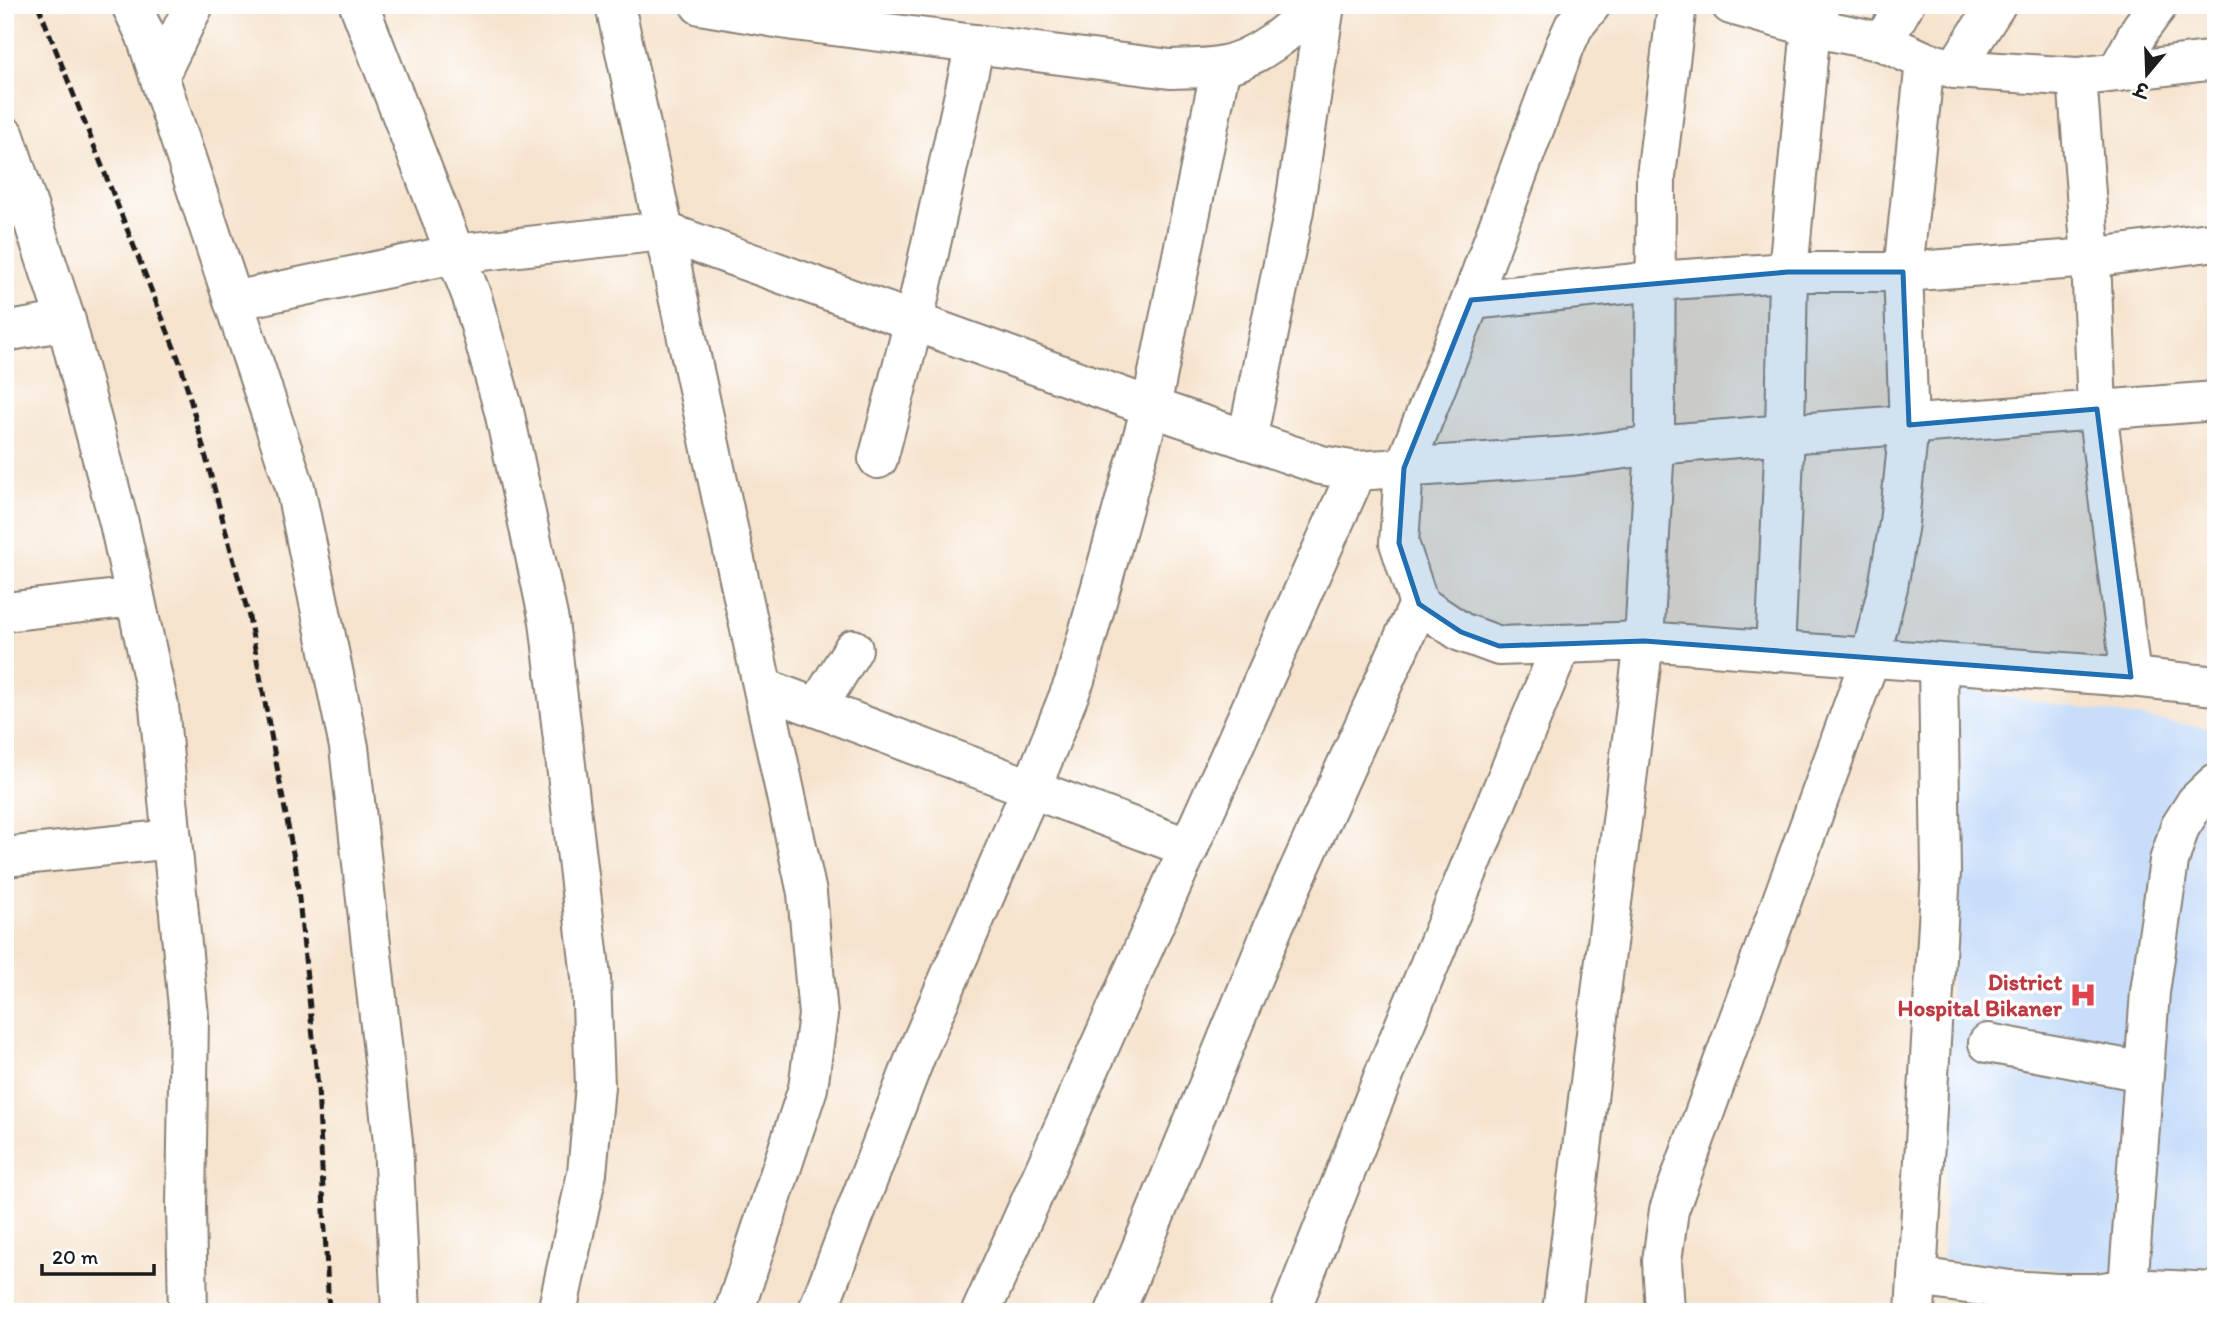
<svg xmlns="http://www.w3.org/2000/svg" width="2221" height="1317" viewBox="0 0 2221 1317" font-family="Itim,'Playpen Sans Deva',sans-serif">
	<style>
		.built { fill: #c7ddf9 }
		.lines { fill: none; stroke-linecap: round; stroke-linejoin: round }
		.minor-casing { stroke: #898074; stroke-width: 42 }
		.minor { stroke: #fff; stroke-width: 38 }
		.rail { stroke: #1c1c1c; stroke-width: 5; stroke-dasharray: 10 5; stroke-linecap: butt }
		.marked { fill: #1f6fb2; fill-opacity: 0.2; stroke: #1f6fb2; stroke-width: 5; stroke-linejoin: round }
		.labels { text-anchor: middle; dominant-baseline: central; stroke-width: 7; stroke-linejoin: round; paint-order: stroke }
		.health-label { font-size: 23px; font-weight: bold; fill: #be3a42; stroke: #fff; text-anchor: end }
	</style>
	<rect width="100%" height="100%" fill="#fff"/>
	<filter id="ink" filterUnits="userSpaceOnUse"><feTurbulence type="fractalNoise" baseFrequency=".0143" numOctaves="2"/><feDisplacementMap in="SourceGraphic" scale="14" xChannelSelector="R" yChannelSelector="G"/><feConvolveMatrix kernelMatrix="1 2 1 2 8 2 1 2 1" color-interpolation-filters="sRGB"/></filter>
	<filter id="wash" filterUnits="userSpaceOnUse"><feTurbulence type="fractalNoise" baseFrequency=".00686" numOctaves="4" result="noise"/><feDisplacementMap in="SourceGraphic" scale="28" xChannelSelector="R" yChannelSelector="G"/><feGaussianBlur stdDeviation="1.57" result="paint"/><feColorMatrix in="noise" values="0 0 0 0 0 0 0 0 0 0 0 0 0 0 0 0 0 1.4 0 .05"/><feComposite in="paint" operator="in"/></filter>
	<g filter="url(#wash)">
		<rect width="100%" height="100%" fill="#f6e3cd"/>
		<path class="built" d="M1957,689L2216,729V1283L1943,1260Z"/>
	</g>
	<g filter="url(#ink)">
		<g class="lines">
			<defs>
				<g id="minor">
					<path d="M131,5L145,34L295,487L349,747L393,1142L401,1312"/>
					<path d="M359,5L472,297L504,411L549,621L591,977L595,1086L587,1173L557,1312"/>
					<path d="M615,5L807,893L818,1015L808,1088L734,1312"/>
					<path d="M700,5L794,21L1170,69C1186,68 1203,69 1219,66C1257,60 1290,30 1317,5"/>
					<path d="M1677,5L1656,176L1655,445L1644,641L2131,677L2216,686"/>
					<path d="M1731,5L1811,27L1883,42L1925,61L1955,69L2077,77L2216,60"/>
					<path d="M1883,42L1904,5"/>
					<path d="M1955,69L1996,5"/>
					<path d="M2117,72L2141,28L2158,5"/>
					<path d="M159,76L194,5"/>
					<path d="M2077,77L2091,258L2097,409L2131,677"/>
					<path d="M5,136L66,321L119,523L159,706L189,1017L186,1207L188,1312"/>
					<path d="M1471,300L1656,281L1788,272H1903L2091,258L2216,241"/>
					<path d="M233,301L455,254L663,231L1151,407L1321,465L1357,471L1572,456L1655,445L1785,434L2216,401"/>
					<path d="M5,332L66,321"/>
					<path d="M1247,440L1294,210L1325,5"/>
					<path d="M878,459L914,321L975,44"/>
					<path d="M5,612L135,597"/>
					<path d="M1775,652L1785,434L1788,272L1811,27L1821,5"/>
					<path d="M764,688L1189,848"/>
					<path d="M817,708L853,649"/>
					<path d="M5,857L172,839"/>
					<path d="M1988,1043L2144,1072"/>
					<path d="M1917,1277L2010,1290L2057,1293H2096L2128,1288L2216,1292"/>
					<path d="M2128,1288L2150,992L2169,861L2180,827L2196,802L2216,783"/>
					<path d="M817,1312L918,1050L1032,787L1075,680L1151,407L1221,66"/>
					<path d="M981,1312L1357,471"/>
					<path d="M1115,1312L1275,923L1419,604"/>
					<path d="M1290,1312L1386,1070L1562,644"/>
					<path d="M1562,1312L1644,641L1499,646L1461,632L1419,604L1399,543L1404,468L1471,300L1565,46L1574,26L1591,5"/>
					<path d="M1665,1312L1662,1261L1669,1210L1870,659L1888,587L1899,523L1909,425L1903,272L1925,61"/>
					<path d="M1915,1312L1941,872L1938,663"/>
				</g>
			</defs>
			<use href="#minor" class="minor-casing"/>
			<use href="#minor" class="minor"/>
			<path class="rail" d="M38,5L181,365L249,617L296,869L318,1087L329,1312"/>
		</g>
	</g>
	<path class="marked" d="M1788,272H1903L1909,425L2097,409L2131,677L1644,641L1499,646L1461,632L1419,604L1399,543L1404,468L1471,300Z"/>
	<defs>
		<symbol id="hospital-bare" viewBox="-9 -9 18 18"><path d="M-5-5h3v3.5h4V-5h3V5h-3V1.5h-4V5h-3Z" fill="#e0444e" stroke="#fff" stroke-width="2.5" paint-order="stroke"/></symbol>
	</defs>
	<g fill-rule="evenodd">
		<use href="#hospital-bare" x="2064" y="976" width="38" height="38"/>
	</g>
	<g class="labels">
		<g class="health-label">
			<text x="2062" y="982">District<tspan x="2062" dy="26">Hospital Bikaner</tspan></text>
		</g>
	</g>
	<rect width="2221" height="1317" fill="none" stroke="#fff" stroke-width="28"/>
	<g transform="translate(2147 74) rotate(199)" stroke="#ffffff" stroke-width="5" paint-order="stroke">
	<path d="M0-5L12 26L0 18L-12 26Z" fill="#1c1c1c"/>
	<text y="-10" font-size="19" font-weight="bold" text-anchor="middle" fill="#1c1c1c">उ</text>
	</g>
	<path d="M42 1264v10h112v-10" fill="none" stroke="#1c1c1c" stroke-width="3.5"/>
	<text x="52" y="1264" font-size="21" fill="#1c1c1c" stroke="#ffffff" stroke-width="5" paint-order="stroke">20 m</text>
</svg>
